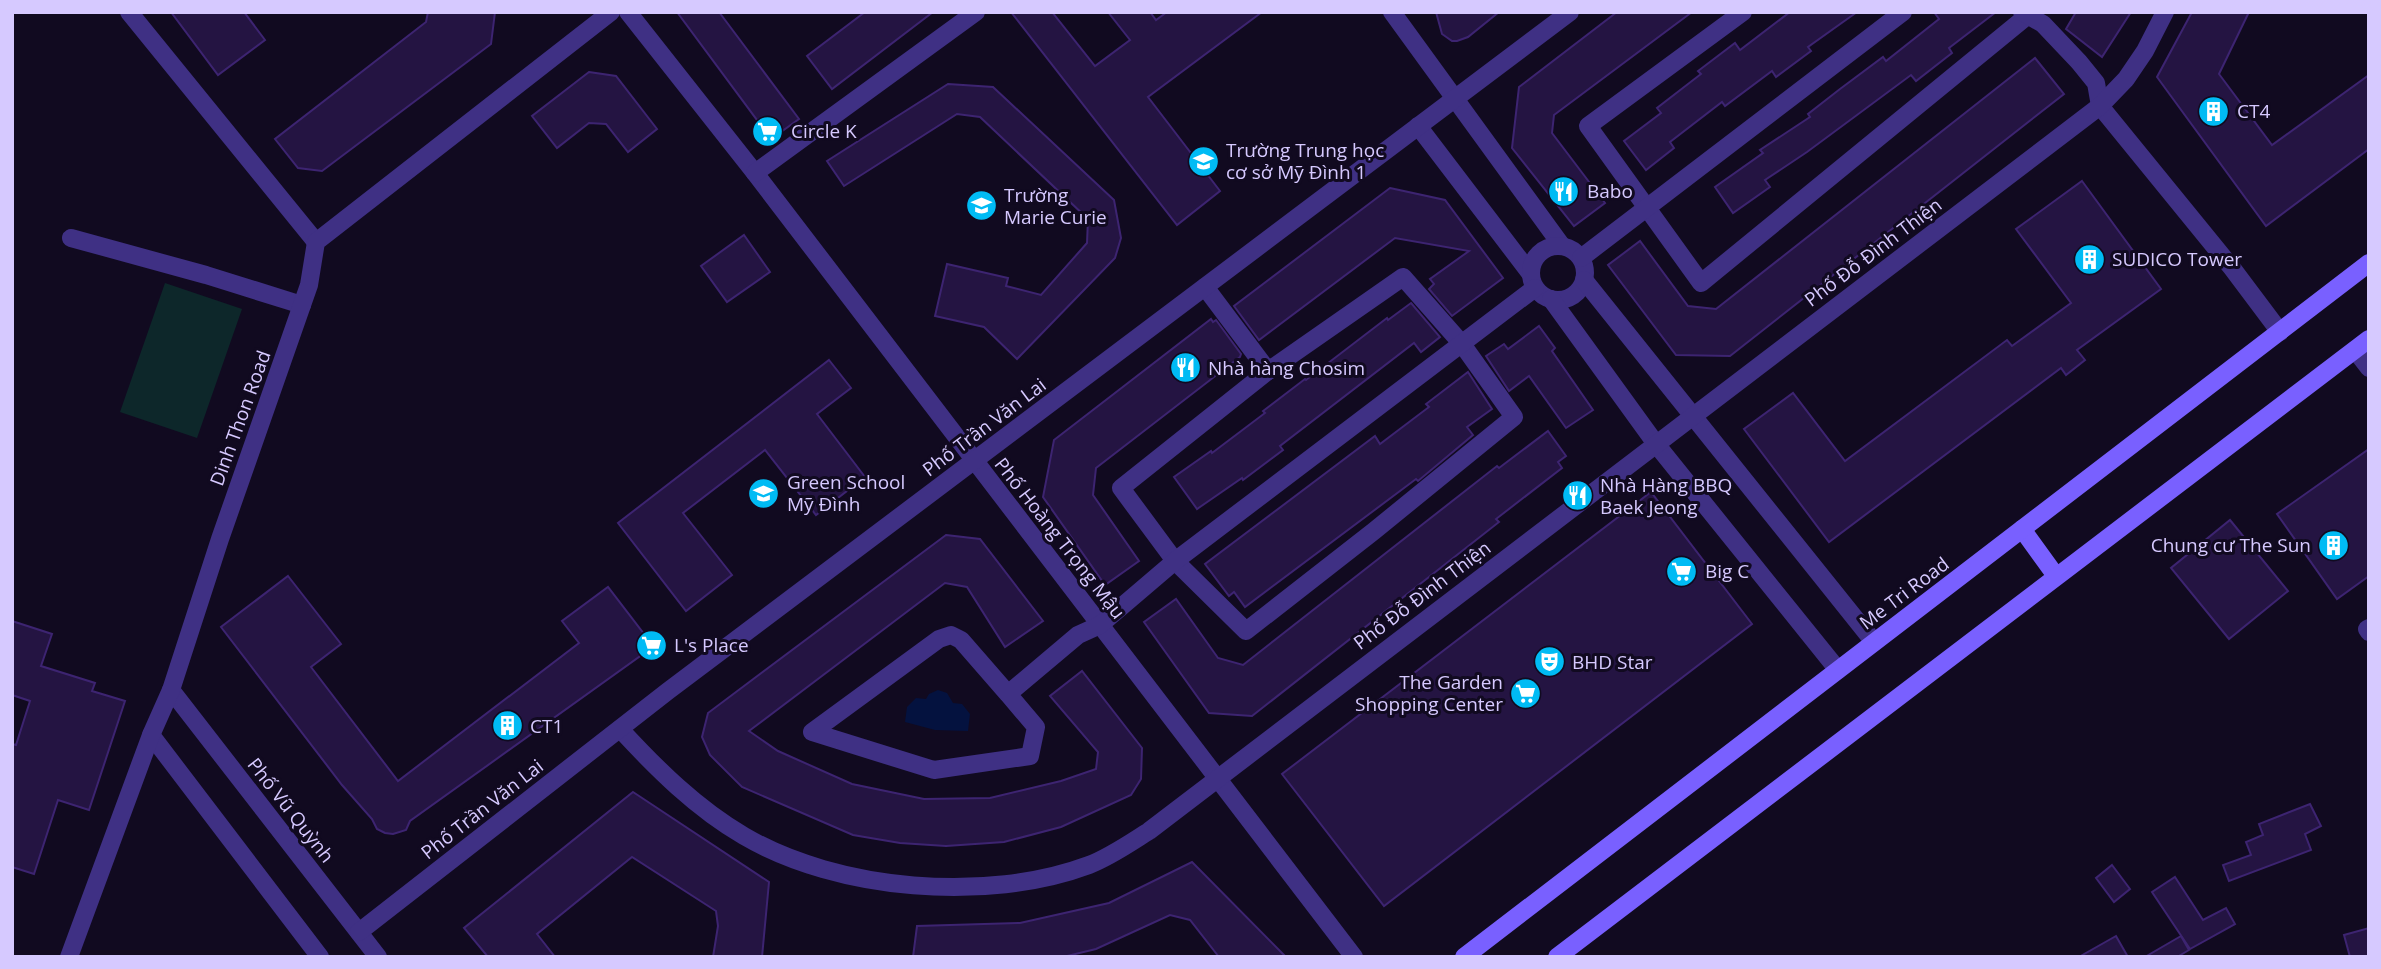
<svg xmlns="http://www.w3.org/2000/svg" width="2381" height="969" viewBox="0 0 2381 969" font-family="'Open Sans',sans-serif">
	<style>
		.green { fill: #0d272a }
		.water { fill: #04123f }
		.building { fill: #241442; stroke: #3d2471; stroke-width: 2 }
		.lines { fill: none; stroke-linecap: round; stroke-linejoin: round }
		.minor { stroke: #3f3084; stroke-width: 18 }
		.secondary { stroke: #7960ff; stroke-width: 18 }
		.labels { text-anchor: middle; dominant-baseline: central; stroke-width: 6; stroke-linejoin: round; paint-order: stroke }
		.poi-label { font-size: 19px; fill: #d6c9ff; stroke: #110a20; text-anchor: start }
		.street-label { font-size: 19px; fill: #d6c9ff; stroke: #110a20 }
	</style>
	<rect width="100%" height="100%" fill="#110a20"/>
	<path class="green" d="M165,283L242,309L197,438L120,412Z"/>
	<path class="water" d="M938,690L947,693L953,703L962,704L970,714L968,731L935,730L905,722L907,707L916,698L926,699L929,694Z"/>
	<g class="building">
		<path d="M171,12H244L265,40L218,75Z"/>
		<path d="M428,12H495L491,44L322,171L298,168L275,139L426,22Z"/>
		<path d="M677,12H719L799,119L771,139Z"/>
		<path d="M865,12H933L832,89L807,56Z"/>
		<path d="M1011,12H1052L1095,66L1130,40L1108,12H1150L1156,20L1167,12H1262L1148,97L1220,191L1177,225Z"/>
		<path d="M1436,12H1499L1468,37L1457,41H1452L1442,34Z"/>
		<path d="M1617,12H1692L1554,115L1552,133L1605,203L1574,226L1512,148L1519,87Z"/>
		<path d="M1790,12H1857L1808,47L1811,51L1776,77L1772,71L1725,106L1722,102L1670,142L1674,148L1646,170L1624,141L1661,113L1657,108L1701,74L1698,71L1735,43L1740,50Z"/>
		<path d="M1934,12H1996L1949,48L1952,53L1916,81L1911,75L1807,152L1765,180L1770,187L1733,213L1715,187L1763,153L1760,150L1810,117L1808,114L1840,89L1883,57L1886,61L1939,19Z"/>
		<path d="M2076,12H2131L2102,57L2066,29Z"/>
		<path d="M2192,12H2249L2219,74L2272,145L2369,75V149L2266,226L2157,77Z"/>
		<path d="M2035,58L2064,94L1730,356L1676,355L1608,265L1640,241L1688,306L1716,309Z"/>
		<path d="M589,72L616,76L657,129L628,152L606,124L589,123L557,148L532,116Z"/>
		<path d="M948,84L993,87L1114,200L1121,238L1115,258L1017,359L984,327L935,316L947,264L1008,278L1006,286L1041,295L1087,243L1088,219L980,117L957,114L844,186L827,161Z"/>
		<path d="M2082,181L2161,289L2077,350L2085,360L2066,375L2061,368L1829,542L1744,429L1793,393L1845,461L2007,340L2012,346L2071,303L2016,229Z"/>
		<path d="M1390,188L1445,200L1503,278L1452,316L1429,289L1434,284L1430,279L1469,251L1395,238L1259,340L1234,306Z"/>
		<path d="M744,235L770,272L727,302L701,266Z"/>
		<path d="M1411,303L1440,337L1421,352L1414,343L1280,446L1283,450L1243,480L1242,478L1197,509L1174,477L1211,451L1212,453L1265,413L1263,411L1305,379L1306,380L1387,318L1388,320Z"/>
		<path d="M1211,319L1213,322L1216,320L1241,354L1240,357L1096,468L1093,495L1139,561L1105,585L1043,497L1054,440Z"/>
		<path d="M1539,326L1555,348L1552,351L1593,410L1566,428L1529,376L1509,391L1486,356L1504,344L1508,349Z"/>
		<path d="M829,360L851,388L817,414L865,477L816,515L765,450L683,513L732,575L686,611L618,523Z"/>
		<path d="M1468,372L1492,409L1467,427L1473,435L1418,481L1416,479L1245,607L1234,592L1229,596L1205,564L1375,436L1380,444L1429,407L1426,404Z"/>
		<path d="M1548,431L1566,456L1558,462L1562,468L1496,519L1499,522L1252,716L1209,713L1144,622L1176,599L1218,658L1243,665L1497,466L1499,468Z"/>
		<path d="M2369,449V576L2337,599L2277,514Z"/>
		<path d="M1651,492L1752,624L1384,906L1282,774Z"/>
		<path d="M2230,520L2288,591L2229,639L2171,568Z"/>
		<path d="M946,535L980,539L1043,621L1005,647L967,587L945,583L749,731L778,751L852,784L924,799L990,798L1061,781L1096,769L1098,752L1050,696L1082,671L1142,748L1141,779L1131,795L1061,827L1004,842L946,846L900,843L853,835L742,787L710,755L702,737L708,713Z"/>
		<path d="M288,576L341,644L311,667L398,781L579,643L562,621L608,587L644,634L646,647L643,654L410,821L406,830L393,834L385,833L377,829L372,819L342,785L221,627Z"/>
		<path d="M12,621L52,634L41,666L95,683L92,691L125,701L89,810L58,800L34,874L12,867V744L16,745L30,701L12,695Z"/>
		<path d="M633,792L769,882L762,957H713L718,926L716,911L632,857L537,934L555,957H488L464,928Z"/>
		<path d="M2310,804L2321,826L2305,834L2311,850L2229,881L2223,865L2251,855L2246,842L2263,835L2259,824Z"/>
		<path d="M1192,862L1286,957H1219L1190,920L1170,915L1096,949L1063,957H913L917,926L1020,923L1109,903Z"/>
		<path d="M2112,865L2130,889L2114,902L2096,878Z"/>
		<path d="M2175,877L2203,920L2226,908L2235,924L2190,949L2152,892Z"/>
		<path d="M2369,928V957H2350L2344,935Z"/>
		<path d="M2116,936L2128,957H2079Z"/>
		<path d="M2181,936L2189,950L2177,957H2145Z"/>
	</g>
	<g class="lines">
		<g class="minor">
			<path d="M129,12L316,242"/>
			<path d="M628,12L755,173L1354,957"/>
			<path d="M1392,12L1562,246"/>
			<path d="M1743,12L1588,126L1701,283L2032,12"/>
			<path d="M2022,12L2043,24L2079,62L2096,83L2100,106L2232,268L2280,332"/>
			<path d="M1418,126L1530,273"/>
			<path d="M755,173L976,12"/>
			<path d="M71,238L206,275L302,305"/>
			<circle cx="1558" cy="273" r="27"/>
			<path d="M1581,258L1903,12"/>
			<path d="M1403,277L1462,344L1514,417L1374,531L1246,631L1175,561L1121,488L1268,371Z"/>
			<path d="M1584,280L1874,642"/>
			<path d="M1205,287L1268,371"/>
			<path d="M1551,299L1656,444L1838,670"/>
			<path d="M2355,350L2369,368"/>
			<path d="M2369,628L2367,629L2369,632"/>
			<path d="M171,690L378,957"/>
			<path d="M1008,694L1036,727L1030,756L934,770L812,732L939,639L951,635L961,640L1008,694L1078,635L1100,625L1175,561L1535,288"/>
			<path d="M620,729C657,769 696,808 744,836C838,891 987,903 1089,865C1110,857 1130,843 1149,831L2100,106L2126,79L2145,51L2165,12"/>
			<path d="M151,735L320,957"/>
			<path d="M359,932L668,691L1570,12"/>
			<path d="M69,957L151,735L171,690L220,539L309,285L316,242L611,12"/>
		</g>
		<g class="secondary">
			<path d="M2022,529L2056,576"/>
			<path d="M1464,957L2369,263"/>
			<path d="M1557,957L2369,339"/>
		</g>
	</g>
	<defs>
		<symbol id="building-disc" viewBox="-11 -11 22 22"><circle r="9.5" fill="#00bbf4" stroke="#110a20"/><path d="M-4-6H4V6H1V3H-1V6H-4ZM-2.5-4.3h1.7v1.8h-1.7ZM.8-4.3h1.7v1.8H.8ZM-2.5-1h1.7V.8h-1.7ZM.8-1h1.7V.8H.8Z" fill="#fff"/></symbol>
		<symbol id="supermarket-disc" viewBox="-11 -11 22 22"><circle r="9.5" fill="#00bbf4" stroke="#110a20"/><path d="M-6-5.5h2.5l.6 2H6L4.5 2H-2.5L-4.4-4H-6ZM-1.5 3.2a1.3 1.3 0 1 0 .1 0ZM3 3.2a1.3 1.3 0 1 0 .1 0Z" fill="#fff"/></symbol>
		<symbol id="school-disc" viewBox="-11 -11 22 22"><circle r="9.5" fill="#00bbf4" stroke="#110a20"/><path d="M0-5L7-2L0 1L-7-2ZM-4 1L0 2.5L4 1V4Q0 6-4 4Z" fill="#fff"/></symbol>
		<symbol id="restaurant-disc" viewBox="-11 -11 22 22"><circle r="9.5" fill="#00bbf4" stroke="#110a20"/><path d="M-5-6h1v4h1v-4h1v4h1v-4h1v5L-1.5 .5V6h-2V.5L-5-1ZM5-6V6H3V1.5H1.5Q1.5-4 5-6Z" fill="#fff"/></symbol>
		<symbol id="theatre-disc" viewBox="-11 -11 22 22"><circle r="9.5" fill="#00bbf4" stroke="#110a20"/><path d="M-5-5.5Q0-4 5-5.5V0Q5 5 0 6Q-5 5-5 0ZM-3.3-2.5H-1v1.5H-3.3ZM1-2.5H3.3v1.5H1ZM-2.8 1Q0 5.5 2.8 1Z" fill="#fff"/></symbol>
	</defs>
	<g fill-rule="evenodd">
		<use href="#building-disc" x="2196" y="94" width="35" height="35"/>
		<use href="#supermarket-disc" x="750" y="114" width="35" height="35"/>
		<use href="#school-disc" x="1186" y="144" width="35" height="35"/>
		<use href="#restaurant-disc" x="1546" y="174" width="35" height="35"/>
		<use href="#school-disc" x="964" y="188" width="35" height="35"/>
		<use href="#building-disc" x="2072" y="242" width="35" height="35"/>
		<use href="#restaurant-disc" x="1168" y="350" width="35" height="35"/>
		<use href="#school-disc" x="746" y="476" width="35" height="35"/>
		<use href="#restaurant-disc" x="1560" y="478" width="35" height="35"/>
		<use href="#building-disc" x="2316" y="528" width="35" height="35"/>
		<use href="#supermarket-disc" x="1664" y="554" width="35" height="35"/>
		<use href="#supermarket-disc" x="634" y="628" width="35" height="35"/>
		<use href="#theatre-disc" x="1532" y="644" width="35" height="35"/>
		<use href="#supermarket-disc" x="1508" y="676" width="35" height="35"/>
		<use href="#building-disc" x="490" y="708" width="35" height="35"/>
	</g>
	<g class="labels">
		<g class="poi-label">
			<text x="2237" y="111">CT4</text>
			<text x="791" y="131">Circle K</text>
			<text x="1226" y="150">Trường Trung học<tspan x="1226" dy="22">cơ sở Mỹ Đình 1</tspan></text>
			<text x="1587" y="191">Babo</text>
			<text x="1004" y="195">Trường<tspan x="1004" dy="22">Marie Curie</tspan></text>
			<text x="2112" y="259">SUDICO Tower</text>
			<text x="1208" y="368">Nhà hàng Chosim</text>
			<text x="787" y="482">Green School<tspan x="787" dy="22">Mỹ Đình</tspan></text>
			<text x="1600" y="485">Nhà Hàng BBQ<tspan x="1600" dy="22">Baek Jeong</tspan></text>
			<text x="2311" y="545" text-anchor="end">Chung cư The Sun</text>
			<text x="1705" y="571">Big C</text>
			<text x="674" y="645">L's Place</text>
			<text x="1572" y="662">BHD Star</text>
			<text x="1503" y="682" text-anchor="end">The Garden<tspan x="1503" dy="22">Shopping Center</tspan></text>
			<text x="530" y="726">CT1</text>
		</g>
		<g class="street-label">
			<text transform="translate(1873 252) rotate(-37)">Phố Đỗ Đình Thiện</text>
			<text transform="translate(240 418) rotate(-70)">Dinh Thon Road</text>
			<text transform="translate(984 427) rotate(-37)">Phố Trần Văn Lai</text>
			<text transform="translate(1060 538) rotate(52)">Phố Hoàng Trọng Mậu</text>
			<text transform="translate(1904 593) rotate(-37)">Me Tri Road</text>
			<text transform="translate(1422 595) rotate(-37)">Phố Đỗ Đình Thiện</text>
			<text transform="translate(482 809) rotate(-38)">Phố Trần Văn Lai</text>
			<text transform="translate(291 810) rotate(52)">Phố Vũ Quỳnh</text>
		</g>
	</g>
	<rect width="2381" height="969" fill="none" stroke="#d6c9ff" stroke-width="28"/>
</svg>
